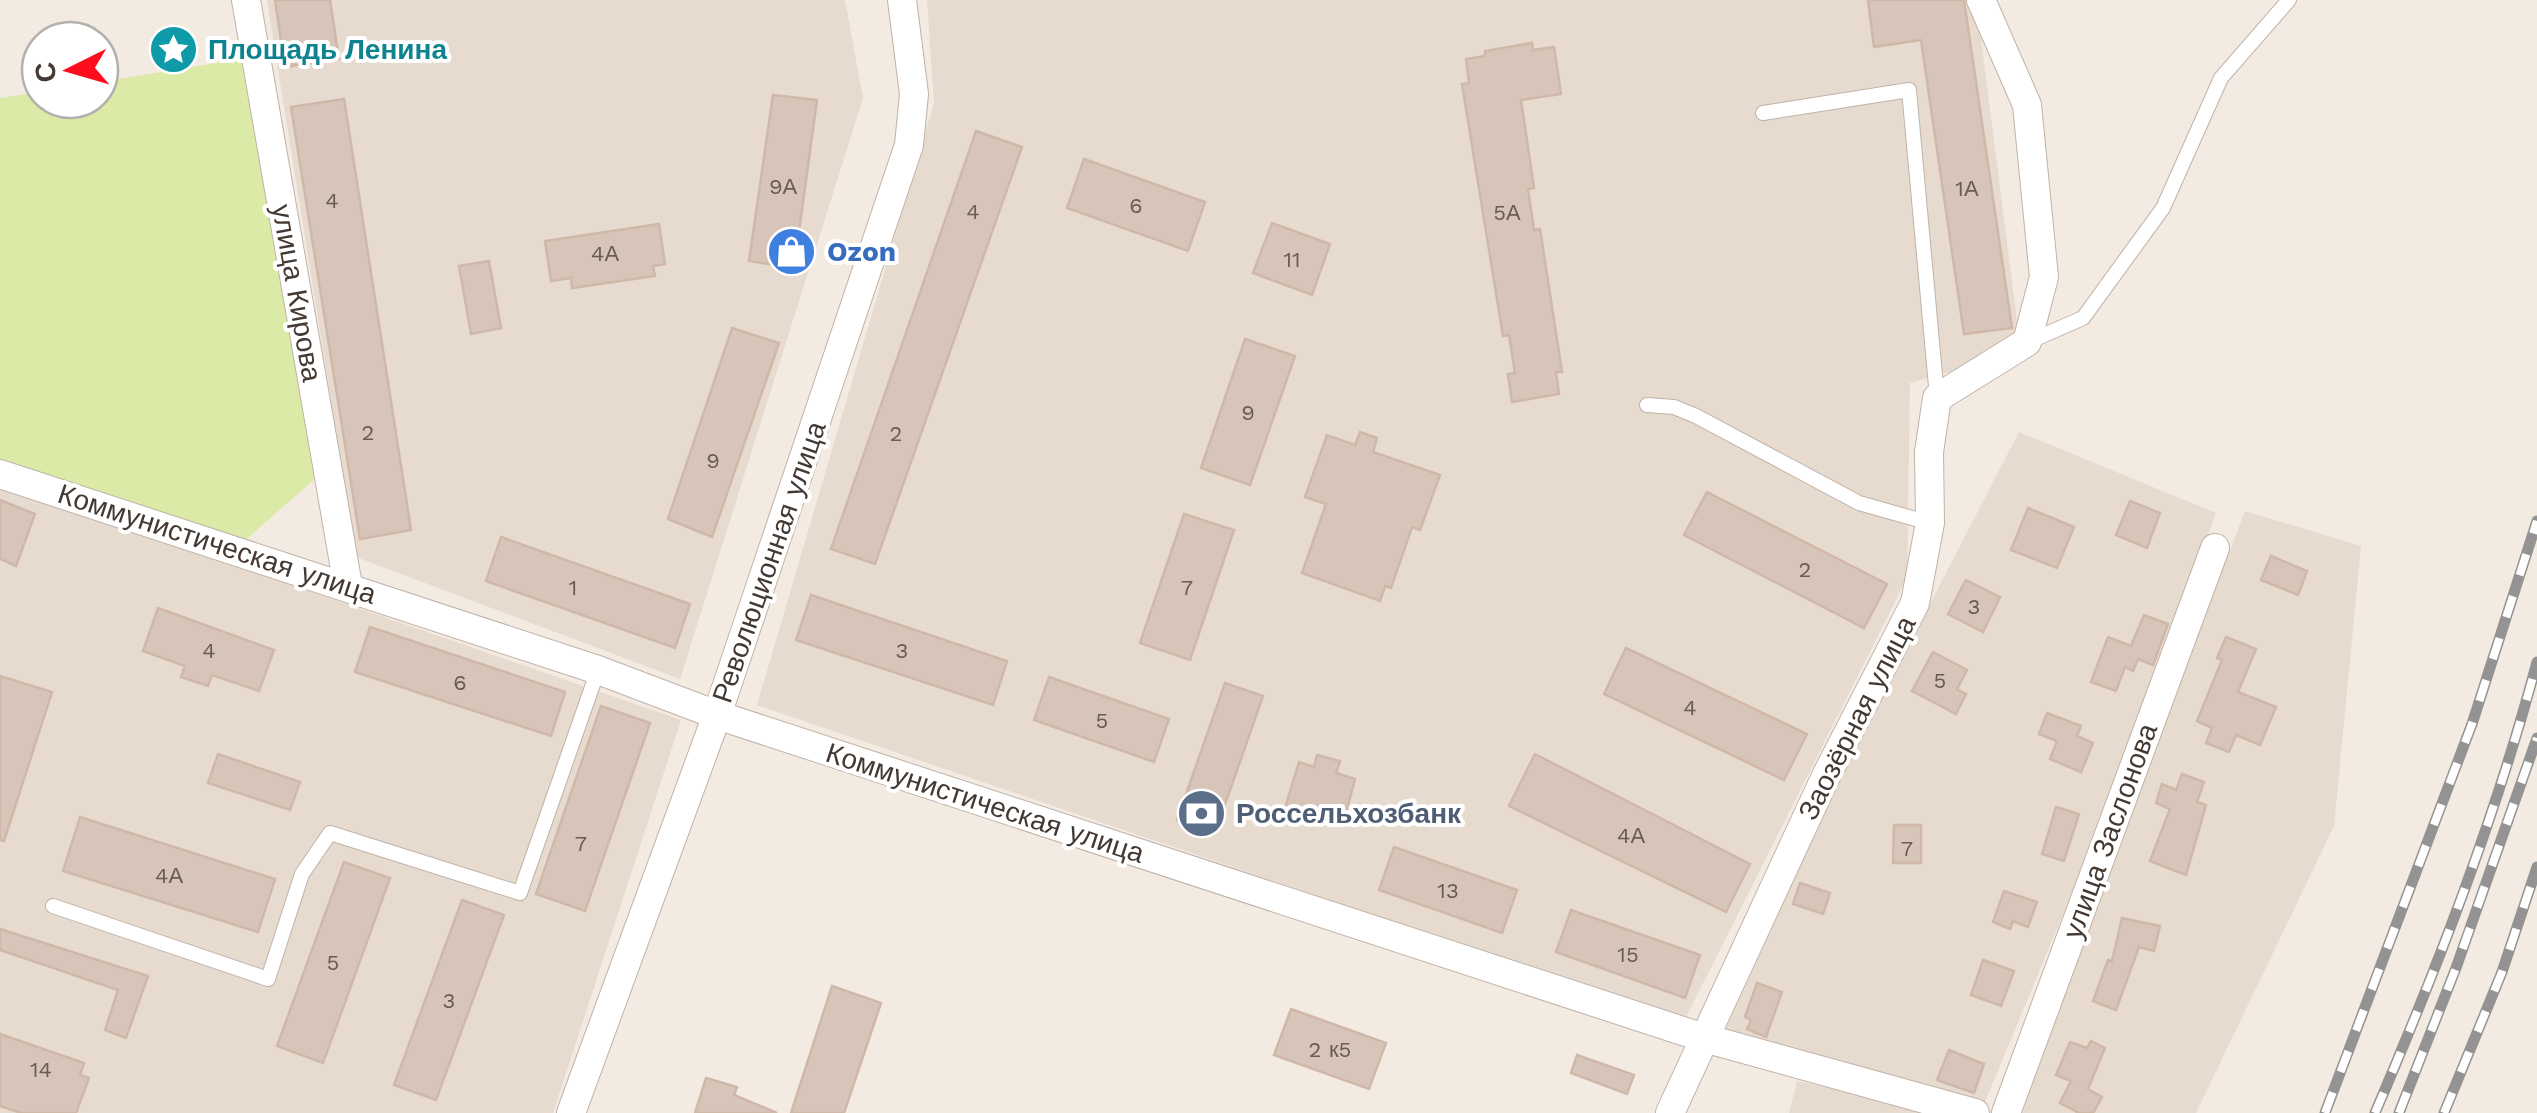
<svg xmlns="http://www.w3.org/2000/svg" width="2537" height="1113" viewBox="0 0 2537 1113" font-family="'Work Sans',sans-serif">
	<style>
		.residential { fill: #e7dacf }
		.green { fill: #dbeba7 }
		.building { fill: #d8c5b9; stroke: #d0b8a9; stroke-width: 2.5 }
		.lines { fill: none; stroke-linecap: round; stroke-linejoin: round }
		.lane-casing { stroke: #c1b2a7; stroke-width: 16 }
		.street-casing { stroke: #c1b2a7; stroke-width: 30 }
		.lane { stroke: #fff; stroke-width: 14 }
		.street { stroke: #fff; stroke-width: 28 }
		.rail-casing { stroke: #939393; stroke-width: 11 }
		.rail { stroke: #fff; stroke-width: 8; stroke-dasharray: 22; stroke-linecap: butt }
		.labels { text-anchor: middle; dominant-baseline: central; stroke-width: 8; stroke-linejoin: round; paint-order: stroke }
		.number-label { font-size: 22px; fill: #695c54 }
		.culture-label { font-size: 28px; font-weight: bold; fill: #0d838f; stroke: #fff; text-anchor: start }
		.shop-label { font-size: 28px; font-weight: bold; fill: #366cbe; stroke: #fff; text-anchor: start }
		.street-label { font-size: 28px; fill: #443932; stroke: #fff }
		.service-label { font-size: 28px; font-weight: bold; fill: #4e5e75; stroke: #fff; text-anchor: start }
	</style>
	<rect width="100%" height="100%" fill="#f3eae2"/>
	<g class="residential">
		<path d="M267,0H845L863,98L680,679L356,557Z"/>
		<path d="M927,0H1976L2021,352L1910,383L1907,578L1684,1021L757,705L934,103Z"/>
		<path d="M2019,432L2216,513L2079,876L1984,1104L1724,1033L1847,764Z"/>
		<path d="M0,484L681,720L553,1113H0Z"/>
		<path d="M2245,511L2361,546L2334,826L2196,1113H2017Z"/>
		<path d="M1797,1081L1941,1111L1947,1113H1789Z"/>
	</g>
	<path class="green" d="M247,58L316,478L241,544L0,459V98L40,92V100H100V82Z"/>
	<g class="building">
		<path d="M275,0H330L339,59L285,67Z"/>
		<path d="M1868,0H1964L2012,328L1964,334L1921,40L1874,47Z"/>
		<path d="M1532,43L1533,50L1554,47L1561,94L1521,100L1534,188L1528,189L1534,230L1540,229L1562,372H1556L1559,394L1512,402L1508,374L1515,373L1509,335L1503,336L1462,84L1469,83L1466,59L1485,56V51Z"/>
		<path d="M773,95L817,100L794,268L749,261Z"/>
		<path d="M344,99L411,530L360,539L291,107Z"/>
		<path d="M976,131L1022,147L875,564L831,549Z"/>
		<path d="M1084,159L1205,202L1188,251L1067,208Z"/>
		<path d="M1272,223L1330,244L1312,295L1253,273Z"/>
		<path d="M659,224L665,264L653,266L655,276L572,288L571,278L551,281L545,241Z"/>
		<path d="M489,261L501,328L471,334L459,266Z"/>
		<path d="M732,328L779,343L712,537L668,519Z"/>
		<path d="M1245,339L1295,356L1250,485L1201,468Z"/>
		<path d="M1360,432L1377,438L1373,452L1440,475L1420,530L1412,527L1391,588L1385,586L1380,601L1302,573L1326,504L1305,497L1327,435L1355,445Z"/>
		<path d="M1707,492L1887,584L1864,628L1684,535Z"/>
		<path d="M0,500L35,514L16,566L0,559Z"/>
		<path d="M2130,501L2160,513L2147,548L2116,535Z"/>
		<path d="M2028,508L2074,527L2057,568L2011,550Z"/>
		<path d="M1184,514L1234,530L1190,660L1140,643Z"/>
		<path d="M501,537L690,604L675,648L486,581Z"/>
		<path d="M2271,556L2307,571L2298,595L2261,580Z"/>
		<path d="M1966,580L2000,597L1983,632L1948,614Z"/>
		<path d="M811,595L1007,661L993,705L796,640Z"/>
		<path d="M158,608L274,650L259,691L212,675L208,686L181,677L185,666L143,651Z"/>
		<path d="M2144,615L2168,624L2153,665L2138,659L2133,671L2125,667L2116,691L2091,682L2108,637L2131,646Z"/>
		<path d="M370,627L565,692L551,736L355,672Z"/>
		<path d="M2226,637L2256,649L2238,692L2276,707L2260,745L2236,735L2229,752L2206,743L2212,728L2197,721L2222,660L2217,658Z"/>
		<path d="M1626,648L1807,734L1784,780L1604,694Z"/>
		<path d="M1933,652L1967,670L1957,689L1966,694L1956,714L1912,691Z"/>
		<path d="M0,676L52,692L4,841L0,840Z"/>
		<path d="M1049,677L1169,719L1154,762L1034,720Z"/>
		<path d="M1225,683L1263,696L1215,833L1177,820Z"/>
		<path d="M601,706L650,723L585,911L536,894Z"/>
		<path d="M2047,713L2081,726L2077,736L2093,743L2081,772L2050,759L2057,741L2039,734Z"/>
		<path d="M218,754L300,782L290,810L208,783Z"/>
		<path d="M1535,754L1750,864L1726,912L1509,806Z"/>
		<path d="M1317,755L1340,761L1336,773L1355,779L1343,824L1286,805L1299,762L1314,767Z"/>
		<path d="M2182,774L2204,782L2197,802L2206,805L2186,875L2150,861L2170,809L2156,803L2162,784L2176,790Z"/>
		<path d="M2056,807L2079,814L2064,861L2042,854Z"/>
		<path d="M80,817L275,879L258,932L63,871Z"/>
		<path d="M1894,825H1921V863H1893Z"/>
		<path d="M1394,847L1517,890L1502,933L1379,890Z"/>
		<path d="M344,862L390,878L323,1063L277,1046Z"/>
		<path d="M1800,883L1830,893L1823,914L1793,904Z"/>
		<path d="M2004,891L2037,902L2028,927L2013,921L2010,929L1993,922Z"/>
		<path d="M462,900L504,915L436,1100L394,1085Z"/>
		<path d="M1571,910L1700,955L1685,998L1556,952Z"/>
		<path d="M2122,918L2160,926L2154,951L2139,947L2116,1010L2093,1001L2108,960L2112,961Z"/>
		<path d="M0,929L148,976L126,1038L105,1030L118,990L0,950Z"/>
		<path d="M1983,960L2014,971L2001,1006L1971,995Z"/>
		<path d="M1757,983L1782,992L1766,1037L1747,1029L1751,1020L1745,1017Z"/>
		<path d="M832,986L881,1003L876,1018L844,1113H791Z"/>
		<path d="M1291,1009L1386,1043L1369,1089L1274,1055Z"/>
		<path d="M0,1034L84,1063L80,1075L89,1078L76,1113H21L0,1106Z"/>
		<path d="M2091,1041L2105,1048L2088,1089L2102,1097L2093,1113H2079L2060,1103L2071,1081L2056,1075L2070,1042L2087,1048Z"/>
		<path d="M1949,1050L1984,1064L1974,1093L1937,1080Z"/>
		<path d="M1577,1055L1634,1075L1627,1094L1571,1073Z"/>
		<path d="M706,1078L737,1087L734,1095L777,1113H695Z"/>
	</g>
	<g class="lines">
		<defs>
			<g id="lane">
				<path d="M1763,113L1909,90L1937,397"/>
				<path d="M2028,342L2083,318L2163,208L2221,78L2289,0"/>
				<path d="M1647,405L1674,407L1696,416L1859,503L1930,523"/>
				<path d="M53,906L268,979L302,874L330,833L520,893L598,670"/>
			</g>
			<g id="street">
				<path d="M246,0L348,586"/>
				<path d="M0,474L598,670L717,715L1704,1038L1975,1113"/>
				<path d="M571,1113L717,715L909,145L914,94L902,0"/>
				<path d="M1670,1113L1826,776L1915,603L1930,523L1929,452L1937,398L2027,342L2044,277L2027,105L1981,0"/>
				<path d="M2006,1113L2215,548"/>
			</g>
		</defs>
		<use href="#lane" class="lane-casing"/>
		<use href="#street" class="street-casing"/>
		<use href="#lane" class="lane"/>
		<use href="#street" class="street"/>
		<defs>
			<g id="rail">
				<path d="M2325,1113L2472,724L2537,521"/>
				<path d="M2375,1113C2438,966 2496,816 2537,662"/>
				<path d="M2399,1113L2456,968L2537,738"/>
				<path d="M2444,1113L2502,972L2537,867"/>
			</g>
		</defs>
		<use href="#rail" class="rail-casing"/>
		<use href="#rail" class="rail"/>
	</g>
	<defs>
		<symbol id="sight-disc" viewBox="-11 -11 22 22"><circle r="9.5" fill="#0f9aa8" stroke="#fff"/><path d="M0-6L1.8-2.2L6-1.7L2.9 1.2L3.7 5.4L0 3.3L-3.7 5.4L-2.9 1.2L-6-1.7L-1.8-2.2Z" fill="#fff"/></symbol>
		<symbol id="shop-disc" viewBox="-11 -11 22 22"><circle r="9.5" fill="#3f7fe0" stroke="#fff"/><path d="M-5-2.5h2.3a2.7 3.5 0 0 1 5.4 0H5L5.5 6h-11ZM-1.5-2.5h3a1.5 2.3 0 0 0-3 0Z" fill="#fff"/></symbol>
		<symbol id="bank-disc" viewBox="-11 -11 22 22"><circle r="9.5" fill="#5c6f8a" stroke="#fff"/><path d="M-6-4H6V4H-6ZM0-2.3a2.3 2.3 0 1 0 0 4.6a2.3 2.3 0 1 0 0-4.6Z" fill="#fff"/></symbol>
	</defs>
	<g fill-rule="evenodd">
		<use href="#sight-disc" x="146" y="22" width="55" height="55"/>
		<use href="#shop-disc" x="764" y="224" width="55" height="55"/>
		<use href="#bank-disc" x="1174" y="786" width="55" height="55"/>
	</g>
	<g class="labels">
		<g class="number-label">
			<text x="783" y="186">9А</text>
			<text x="1967" y="188">1А</text>
			<text x="332" y="200">4</text>
			<text x="1136" y="205">6</text>
			<text x="973" y="211">4</text>
			<text x="1507" y="212">5А</text>
			<text x="605" y="253">4А</text>
			<text x="1292" y="259">11</text>
			<text x="1248" y="412">9</text>
			<text x="368" y="432">2</text>
			<text x="896" y="433">2</text>
			<text x="713" y="460">9</text>
			<text x="1805" y="569">2</text>
			<text x="573" y="587">1</text>
			<text x="1187" y="587">7</text>
			<text x="1974" y="606">3</text>
			<text x="209" y="650">4</text>
			<text x="902" y="650">3</text>
			<text x="1940" y="680">5</text>
			<text x="460" y="682">6</text>
			<text x="1690" y="707">4</text>
			<text x="1102" y="720">5</text>
			<text x="1631" y="835">4А</text>
			<text x="581" y="843">7</text>
			<text x="1907" y="848">7</text>
			<text x="169" y="875">4А</text>
			<text x="1448" y="890">13</text>
			<text x="1628" y="954">15</text>
			<text x="333" y="962">5</text>
			<text x="449" y="1000">3</text>
			<text x="1330" y="1049">2 к5</text>
			<text x="41" y="1069">14</text>
		</g>
		<g class="culture-label">
			<text x="208" y="49">Площадь Ленина</text>
		</g>
		<g class="shop-label">
			<text x="827" y="251">Ozon</text>
		</g>
		<g class="street-label">
			<text transform="translate(297 293) rotate(80)">улица Кирова</text>
			<text transform="translate(217 544) rotate(18)">Коммунистическая улица</text>
			<text transform="translate(769 562) rotate(-71)">Революционная улица</text>
			<text transform="translate(1857 718) rotate(-63)">Заозёрная улица</text>
			<text transform="translate(985 803) rotate(18)">Коммунистическая улица</text>
			<text transform="translate(2110 831) rotate(-70)">улица Заслонова</text>
		</g>
		<g class="service-label">
			<text x="1236" y="813">Россельхозбанк</text>
		</g>
	</g>
	<g transform="translate(70 70) rotate(265)"><circle r="48" fill="#ffffff" stroke="#b4b0ad" stroke-width="2.5"/>
	<path d="M0-8L18 38L0 25L-18 38Z" fill="#ff0c1e"/>
	<text y="-15" font-size="28" font-weight="bold" text-anchor="middle" fill="#443932">С</text>
	</g>
</svg>
